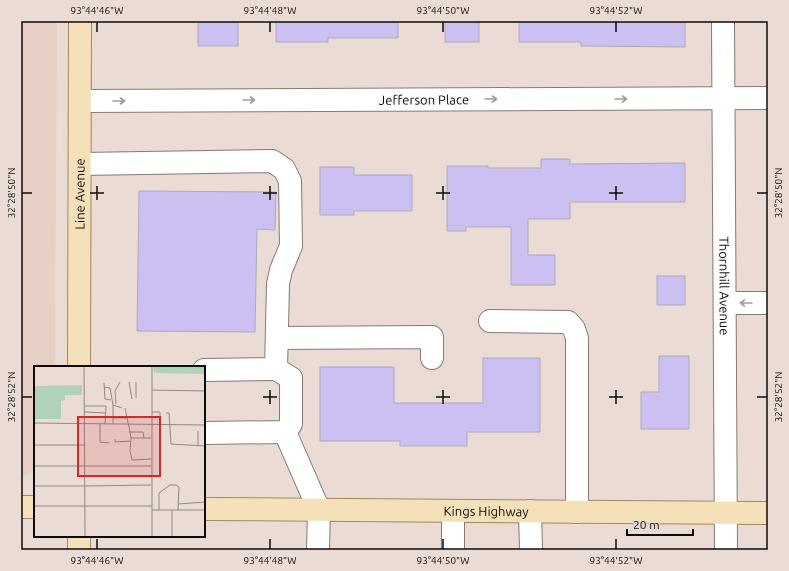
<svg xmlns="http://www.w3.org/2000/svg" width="789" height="571" viewBox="0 0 789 571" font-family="Ubuntu,sans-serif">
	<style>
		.built { fill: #e7d1c6 }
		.building { fill: #ccbff1; stroke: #adaab7 }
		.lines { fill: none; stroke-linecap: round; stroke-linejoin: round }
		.minor-casing { stroke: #867972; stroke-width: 24 }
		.major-casing { stroke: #a0895c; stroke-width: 24 }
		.minor { stroke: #fff; stroke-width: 22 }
		.major { stroke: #f5e1b9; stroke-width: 22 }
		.oneway { stroke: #9f9d9c }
		.ticks { fill: none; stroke: #0f0a08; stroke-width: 1.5 }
		.labels { text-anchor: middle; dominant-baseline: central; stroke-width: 4; stroke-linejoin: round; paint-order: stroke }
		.street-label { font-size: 13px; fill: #0f0a08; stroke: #eadcd5 }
		.inset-road { fill: none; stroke: #928883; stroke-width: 1 }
		.view { fill: #d62828; fill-opacity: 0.15; stroke: #d62828; stroke-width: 2 }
		.inset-edge { fill: none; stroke: #0f0a08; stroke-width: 2 }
		.neatline { fill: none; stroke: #0f0a08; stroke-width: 1.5 }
		.ticks-label { font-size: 10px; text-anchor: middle; fill: #0f0a08 }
	</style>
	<rect width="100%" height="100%" fill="#eadcd5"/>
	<path class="built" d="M21,21H57L55,367H35V471L27,476L21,477Z"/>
	<g class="building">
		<rect x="198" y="21" width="40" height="25"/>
		<path d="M276,21H398V38H328V42H276Z"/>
		<rect x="445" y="21" width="34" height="21"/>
		<path d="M519,21H685V47L581,46V42H519Z"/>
		<path d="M541,159H570V164L685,163V202H570V219H528V255H555V285H511V227H466V231H447V166H488V168H541Z"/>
		<path d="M320,167H354V175H412V211H354V215H320Z"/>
		<path d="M139,191L276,192L275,230L257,229L255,332L137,331Z"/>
		<rect x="657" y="276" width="28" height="29"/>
		<path d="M659,356H689V429H641V392H659Z"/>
		<path d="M483,358H540V432H467V446H400V441H320V367H394V403H483Z"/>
	</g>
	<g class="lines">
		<defs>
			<g id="minor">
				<path id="s1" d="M723,21L726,550"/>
				<path id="s2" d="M80,101L768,98"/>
				<path d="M80,164L272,161L284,169L290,181L291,246L281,270L278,284L276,369L204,370"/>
				<path d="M725,303H768"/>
				<path d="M490,321L568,322L574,329L577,338V512"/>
				<path d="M277,338L432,337V358"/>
				<path d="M285,432L319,510L318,550"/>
				<path d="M204,433L285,432L291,424V378L276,369"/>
				<path d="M453,511V550"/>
				<path d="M530,511L531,550"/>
			</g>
			<g id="major">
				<path id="s3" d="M79,367L80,21"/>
				<path d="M21,507H35"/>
				<path id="s4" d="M204,509L768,513"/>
				<path d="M79,550V536"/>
			</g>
		</defs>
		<use href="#minor" class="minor-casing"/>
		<use href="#major" class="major-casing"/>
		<use href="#minor" class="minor"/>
		<use href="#major" class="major"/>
	</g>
	<defs><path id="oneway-shaft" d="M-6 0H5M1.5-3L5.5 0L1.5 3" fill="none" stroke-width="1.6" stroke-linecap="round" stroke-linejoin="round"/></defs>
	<g class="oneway">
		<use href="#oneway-shaft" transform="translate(491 99)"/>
		<use href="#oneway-shaft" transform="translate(621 99)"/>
		<use href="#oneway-shaft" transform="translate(249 100)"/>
		<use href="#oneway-shaft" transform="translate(119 101)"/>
		<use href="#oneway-shaft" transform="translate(746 303) rotate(180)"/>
	</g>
	<path class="ticks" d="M97,22V32M270,22V32M443,22V32M616,22V32M97,186V200M270,186V200M443,186V200M616,186V200M22,193H32M90,193H104M263,193H277M436,193H450M609,193H623M757,193H767M270,390V404M443,390V404M616,390V404M22,397H32M263,397H277M436,397H450M609,397H623M757,397H767M97,539V549M270,539V549M443,539V549M616,539V549"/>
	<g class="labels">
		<g class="street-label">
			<text stroke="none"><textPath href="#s2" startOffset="344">Jefferson Place</textPath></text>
			<text stroke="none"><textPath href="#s3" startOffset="173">Line Avenue</textPath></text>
			<text stroke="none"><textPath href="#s1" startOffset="265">Thornhill Avenue</textPath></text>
			<text stroke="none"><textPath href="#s4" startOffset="282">Kings Highway</textPath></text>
		</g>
	</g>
	<g transform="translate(34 366)">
		<rect width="171" height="171" fill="#eadcd5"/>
		<path d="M119,0H171V8L120,7ZM48,19V29H31V34L27,35V53H0V20Z" fill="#b0d2bb"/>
		<path class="inset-road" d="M50,0L51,171M95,16L98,33M102,16V32M70,17L71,33L77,34M70,21L76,22L79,39M118,24L171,25M82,38L81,25L86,16M51,40H72L71,58M91,42L96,66M51,46L71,47M118,46H126V58M132,47H135L137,78L171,80M79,52H93M0,57L171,59M66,58V76L75,77M79,58V39L88,42M97,72L96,66H109L110,72M81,73V76L97,75M0,79H51M164,80V65M117,93L98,94L96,85L97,72H117M0,100H117M0,120H51M51,120L117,119M144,138L171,136M0,140H118M118,144H171M125,144V127L136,119H142L145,121L144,144M118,171V0M138,171V144"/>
		<path class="view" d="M44,51H126V110H44Z"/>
		<rect width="171" height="171" class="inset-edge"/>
	</g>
	<rect width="789" height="571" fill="none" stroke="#eadcd5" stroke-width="44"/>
	<path d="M627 529v6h66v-6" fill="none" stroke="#0f0a08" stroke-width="2"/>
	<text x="633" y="529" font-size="12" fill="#0f0a08" stroke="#eadcd5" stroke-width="3" paint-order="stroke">20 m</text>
	<rect x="22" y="22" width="745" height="527" class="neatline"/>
	<g class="ticks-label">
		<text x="97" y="14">93°44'46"W</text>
		<text x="270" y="14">93°44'48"W</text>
		<text x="443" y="14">93°44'50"W</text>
		<text x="616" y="14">93°44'52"W</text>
		<text transform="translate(778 193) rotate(-90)" y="4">32°28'50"N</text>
		<text transform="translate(11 193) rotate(-90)" y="4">32°28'50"N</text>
		<text transform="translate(778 397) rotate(-90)" y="4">32°28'52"N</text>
		<text transform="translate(11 397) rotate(-90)" y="4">32°28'52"N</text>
		<text x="97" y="564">93°44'46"W</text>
		<text x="270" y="564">93°44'48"W</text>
		<text x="443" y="564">93°44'50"W</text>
		<text x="616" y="564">93°44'52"W</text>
	</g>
</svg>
